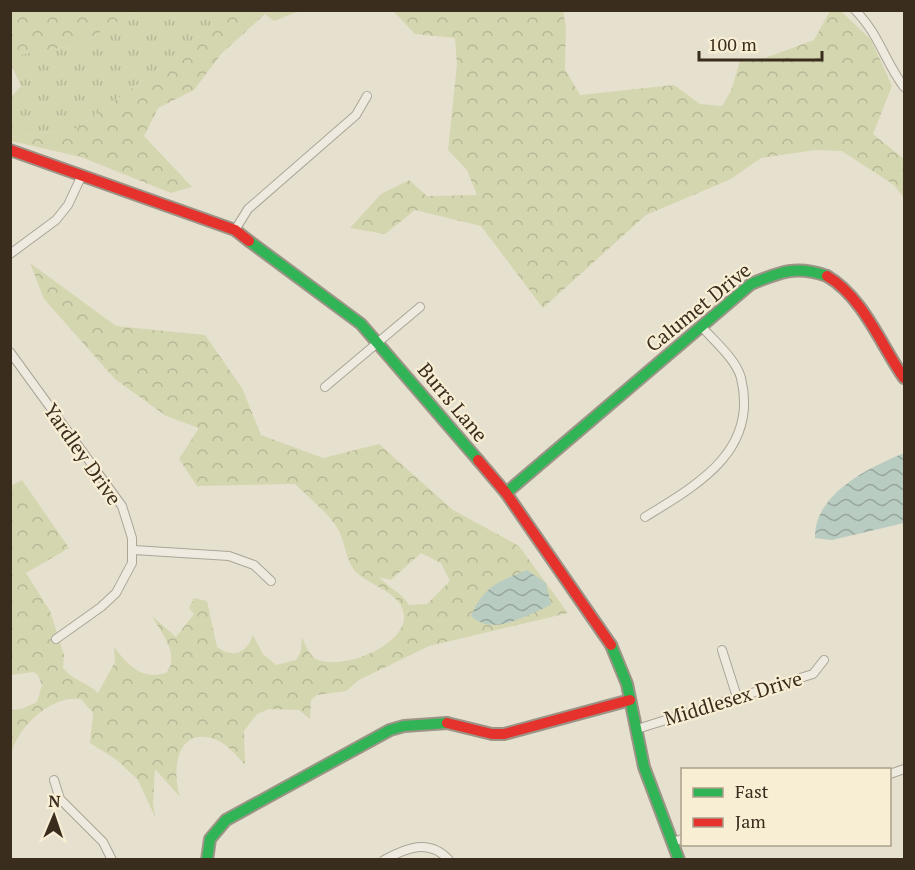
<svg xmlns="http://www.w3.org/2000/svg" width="915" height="870" viewBox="0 0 915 870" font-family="'PT Serif',serif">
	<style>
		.grass { fill: url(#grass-tufts) }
		.forest { fill: url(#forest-crowns); fill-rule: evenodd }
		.water { fill: url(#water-waves) }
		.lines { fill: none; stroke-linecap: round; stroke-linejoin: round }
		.street-casing { stroke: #aba597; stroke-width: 10 }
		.fast-casing { stroke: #9b9487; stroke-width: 14 }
		.jam-casing { stroke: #9b9487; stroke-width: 14 }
		.street { stroke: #eeeae0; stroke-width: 8 }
		.fast { stroke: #30b455; stroke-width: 10 }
		.jam { stroke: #e5322d; stroke-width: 10 }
		.labels { text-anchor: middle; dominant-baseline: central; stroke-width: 4.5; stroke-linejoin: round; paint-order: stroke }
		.street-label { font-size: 20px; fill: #3b2d1e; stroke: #f7eed4 }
	</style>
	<defs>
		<pattern id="grass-tufts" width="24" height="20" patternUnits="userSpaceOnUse" patternTransform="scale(1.5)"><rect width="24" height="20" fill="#d4d6b0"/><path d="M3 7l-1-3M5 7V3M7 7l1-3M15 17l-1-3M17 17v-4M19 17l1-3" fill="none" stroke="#b7b897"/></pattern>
		<pattern id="forest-crowns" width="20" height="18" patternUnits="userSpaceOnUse" patternTransform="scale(1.5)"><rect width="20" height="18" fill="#d4d6b0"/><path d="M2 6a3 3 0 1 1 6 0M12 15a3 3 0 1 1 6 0" fill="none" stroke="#b7b897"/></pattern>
		<pattern id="water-waves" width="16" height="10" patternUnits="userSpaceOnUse" patternTransform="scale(1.5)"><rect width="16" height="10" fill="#b9ccc1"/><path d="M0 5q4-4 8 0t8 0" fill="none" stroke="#98a69c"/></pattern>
	</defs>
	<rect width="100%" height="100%" fill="#e6e0ce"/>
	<path class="grass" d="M137,11H232L165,65L75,129L11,137L10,98L21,86L11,65V56L78,45Z"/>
	<g class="forest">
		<path d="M11,10H137V11L78,45L11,56Z"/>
		<path d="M232,10L299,11L274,21L265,14L222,53L194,90L158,108L144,136L192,187L171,193L81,157L11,141V137L75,129L165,65Z"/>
		<path d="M393,11H563L566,27L565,69L580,95L674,85L700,104L722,106L731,91L740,61L765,58L814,40L830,11H841L871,40L892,86L873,134L904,159V198L894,185L842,151L816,150L761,158L731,179L646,215L543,308L481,226L415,210L385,234L350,228L381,194L409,180L427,196L477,195L467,170L448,150L457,64L455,38L415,34Z"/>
		<path d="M30,263L116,326L205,335L242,388L261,435L323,458L379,444L453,510L519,546L568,613L429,646L359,680L346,691L317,695L311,700L310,719L299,710L269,709L257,714L244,731L245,765C237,756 228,745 217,740C177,724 171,770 180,797L155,769L153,803L155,817L138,780L117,760L90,743L93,713L81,699C51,695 18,726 11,754V710L21,709L37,702L42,685L38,675L33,672L11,675V486L22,480L69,548L26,573L50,611L64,655L63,668C73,681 87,682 98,693L115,662L114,647C129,666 141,680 166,673C181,656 161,632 152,616L176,637L194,614L189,608L194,598L207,601L217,647C233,659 247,653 253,635L263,654L276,665L296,660L301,651L302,637C305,644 309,655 316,659C340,671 401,648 404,619C406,592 367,586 354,570C346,559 345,543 339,531C330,514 309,498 295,484L197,486L179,459L199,428L166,416L115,379L44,299ZM421,553L441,563L450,581L427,604L409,605C401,591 389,589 379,577L391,580Z"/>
	</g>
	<g class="water">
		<path d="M904,453V523L832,540L815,538C814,494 868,468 904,453Z"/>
		<path d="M527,570L546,583L551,605C526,615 494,637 471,616C484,586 498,582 527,570Z"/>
	</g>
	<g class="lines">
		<defs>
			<g id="street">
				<path d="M855,10C879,34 885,62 904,87"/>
				<path d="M235,230L248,209L356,115L367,96"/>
				<path d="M10,254L56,220L68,205L82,175"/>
				<path d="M10,352L122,506L132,538V563L116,593L101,607L56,639"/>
				<path d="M325,387L420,307"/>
				<path d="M645,517C697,485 759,451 741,378C736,359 714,341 702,327"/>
				<path d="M134,550L229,556L254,565L271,581"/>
				<path d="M722,650L737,697"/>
				<path d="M637,729L813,674L824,660"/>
				<path d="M890,774L904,769"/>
				<path d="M54,780L60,799L103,842L112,860"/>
				<path d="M673,842L682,839"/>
				<path d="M384,860C406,848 429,838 449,860"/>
			</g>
			<g id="fast">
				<path d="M249,241L361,324L478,460"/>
				<path d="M506,493L751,284C780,272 796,265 827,276"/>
				<path d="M611,645L627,684L644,767L679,860"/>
				<path d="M207,860L210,839L226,820L390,730L404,726L447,723"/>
			</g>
			<g id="jam">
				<path d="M10,150L235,230L249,241"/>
				<path d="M827,276C863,297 881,345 904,378"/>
				<path d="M478,460L506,493L611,645"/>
				<path d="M447,723L492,734H504L630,700"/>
			</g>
		</defs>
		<use href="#street" class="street-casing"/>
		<use href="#fast" class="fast-casing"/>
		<use href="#jam" class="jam-casing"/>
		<use href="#street" class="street"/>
		<use href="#fast" class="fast"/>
		<use href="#jam" class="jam"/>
	</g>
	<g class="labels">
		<g class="street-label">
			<text transform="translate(698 307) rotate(-39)">Calumet Drive</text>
			<text transform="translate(453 402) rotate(50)">Burrs Lane</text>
			<text transform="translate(83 454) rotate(55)">Yardley Drive</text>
			<text transform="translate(733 698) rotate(-17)">Middlesex Drive</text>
		</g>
	</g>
	<rect width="915" height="870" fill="none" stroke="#3b2d1e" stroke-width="24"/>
	<rect x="681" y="768" width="210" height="78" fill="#f7eed4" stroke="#aca18b" stroke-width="1.5"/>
	<rect x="693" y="788" width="30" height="9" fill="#30b455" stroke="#aca18b" stroke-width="1.5"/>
	<text x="735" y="798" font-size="18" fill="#3b2d1e">Fast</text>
	<rect x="693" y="818" width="30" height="9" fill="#e5322d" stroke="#aca18b" stroke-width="1.5"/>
	<text x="735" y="828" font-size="18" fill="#3b2d1e">Jam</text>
	<g transform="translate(54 816) rotate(2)" stroke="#f7eed4" stroke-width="4.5" paint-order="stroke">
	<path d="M0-4.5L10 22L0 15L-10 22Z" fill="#3b2d1e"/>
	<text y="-9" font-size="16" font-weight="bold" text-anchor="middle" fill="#3b2d1e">N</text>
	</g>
	<path d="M699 51v9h123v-9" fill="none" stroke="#3b2d1e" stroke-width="3"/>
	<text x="708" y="51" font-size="18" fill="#3b2d1e" stroke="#f7eed4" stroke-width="4.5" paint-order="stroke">100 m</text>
</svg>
